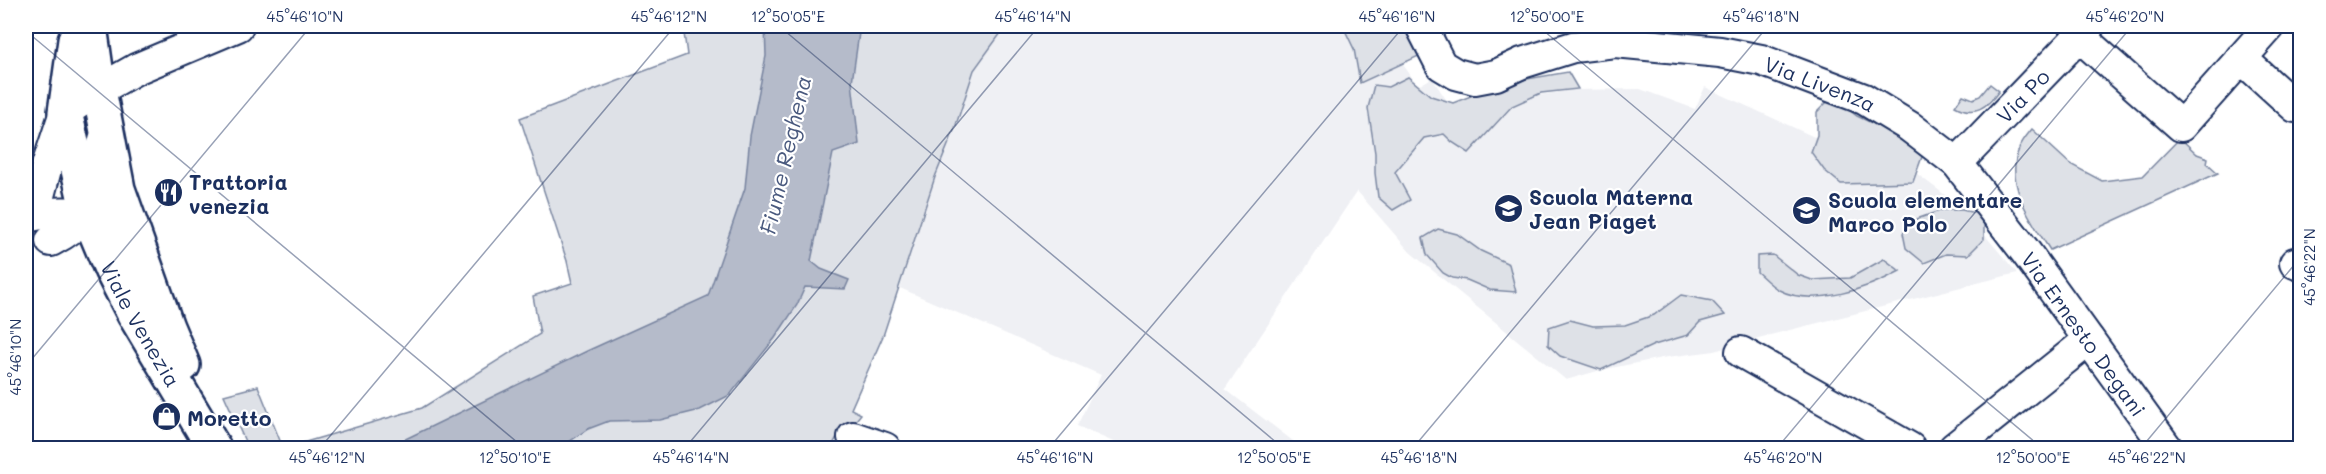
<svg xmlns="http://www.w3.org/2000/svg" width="2326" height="474" viewBox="0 0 2326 474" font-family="Mali,sans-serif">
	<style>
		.built { fill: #eff0f4 }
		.green { fill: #dee1e7; stroke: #7c88a2; stroke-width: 1.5 }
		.water { fill: #b5bbca; stroke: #77839f; stroke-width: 1.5 }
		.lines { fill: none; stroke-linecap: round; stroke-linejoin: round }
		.minor-casing { stroke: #1b2f5e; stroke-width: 34 }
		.major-casing { stroke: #1b2f5e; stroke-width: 38 }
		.minor { stroke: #fff; stroke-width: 30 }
		.major { stroke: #fff; stroke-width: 33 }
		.ticks { fill: none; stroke: #1b2f5e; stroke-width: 1.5; stroke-opacity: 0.45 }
		.labels { text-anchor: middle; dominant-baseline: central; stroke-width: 4.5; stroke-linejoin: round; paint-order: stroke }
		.street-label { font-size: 21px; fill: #1b2f5e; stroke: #fff }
		.poi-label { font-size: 21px; font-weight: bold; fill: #1b2f5e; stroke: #fff; text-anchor: start }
		.water-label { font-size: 22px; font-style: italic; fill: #49597e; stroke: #fff }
		.neatline { fill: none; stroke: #1b2f5e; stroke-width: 2 }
		.ticks-label { font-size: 15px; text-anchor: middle; fill: #1b2f5e }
	</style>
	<rect width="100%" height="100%" fill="#fff"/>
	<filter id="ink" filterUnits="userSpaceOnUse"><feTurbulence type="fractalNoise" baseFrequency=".0167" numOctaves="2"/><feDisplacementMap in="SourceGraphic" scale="12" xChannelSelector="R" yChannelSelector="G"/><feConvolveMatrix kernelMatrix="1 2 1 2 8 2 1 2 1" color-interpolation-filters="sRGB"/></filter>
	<g filter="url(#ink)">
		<path class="built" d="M1005,26H1343L1354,49L1360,83L1402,63L1418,86L1432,78L1459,119L1514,99L1572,90L1640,89L1695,109L1705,87L1889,171L1896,158L1949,198L1977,226L2017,273L1742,342L1715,351L1667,357L1601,370L1566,380L1410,252L1357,191L1225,389L1302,448H1127L1077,426L1101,375L900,288L935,177L974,70Z"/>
		<g class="green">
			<path d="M683,26H1006L974,70L955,128L935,177L883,336L851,409L861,414L844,435L837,437L831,448H285L422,408L540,334L533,296L572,283L567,261L520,118L687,55Z"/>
			<path d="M1343,26H1408L1421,55L1360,83L1354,49Z"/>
			<path d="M1568,72L1578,89L1541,93L1512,106L1469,153L1452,142L1444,134L1424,138L1395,172L1410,200L1393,210L1378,197L1375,173V153L1368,108L1374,85L1388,87L1408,77L1431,96L1453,103L1504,83Z"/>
			<path d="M1990,84L1999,91C1987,107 1975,117 1955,106L1963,95L1973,99L1980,96Z"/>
			<path d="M1832,97L1857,116L1887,130L1923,154L1913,182L1841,184L1824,170L1811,152L1817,135V112Z"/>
			<path d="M2032,129L2070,164L2102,181L2143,176L2180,138L2197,154L2208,158L2207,163L2218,173L2050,250C2032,222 2004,184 2019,149C2021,142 2027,135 2032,129Z"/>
			<path d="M1942,210H1962L1984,215V239L1968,255L1946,254L1924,263L1906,248L1903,233L1914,220Z"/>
			<path d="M1438,229L1457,234L1481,251L1509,264L1516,292L1490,290L1467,280L1452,278L1443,273L1427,255L1423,238Z"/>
			<path d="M1773,255L1798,275L1812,280L1850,278L1884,259L1900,271C1869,288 1813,308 1779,290C1771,286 1764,278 1757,272V256Z"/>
			<path d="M1681,295L1712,301L1725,315L1700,322L1688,335L1654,345L1601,370L1560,356L1548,345L1549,327L1570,320L1593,326L1625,325L1654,315Z"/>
			<path d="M258,386L283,448H248L224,395Z"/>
		</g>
		<path class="water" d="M765,26H860L852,82L859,144L833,153L811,261L821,269L849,280L845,289L805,287L797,305L775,338L730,395L700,410L660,420L609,421L588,429L560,448H387L587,351L708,296L745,188L750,136L766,56Z"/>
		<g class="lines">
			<defs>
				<g id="minor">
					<path id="s1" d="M1421,26L1441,65L1456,74L1475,79L1496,75L1522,63L1573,47L1615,42L1720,52L1761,60L1864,99L1910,127L1957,163L2025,251L2167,448"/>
					<path d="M2079,36L2181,126L2270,26"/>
					<path d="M2241,58L2295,107"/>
					<path id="s2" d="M1957,163L2089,26"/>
					<path d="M34,215L46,169L65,112L99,90L136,69L238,26"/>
					<path d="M26,217C59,210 100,207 121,240C127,249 130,262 134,271"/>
					<path d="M51,241C72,230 97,213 99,187C101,171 99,156 104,140"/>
					<path d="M2295,263L2300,265"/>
					<path d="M1741,352L1910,448"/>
					<path d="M853,437L885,448"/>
					<path d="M1954,448L2089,340"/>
				</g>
				<g id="major">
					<path id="s3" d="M80,26L75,40L65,112L88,214L111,269L134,314L214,448"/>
					<path d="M90,26L99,90L118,189L167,327L183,365"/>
				</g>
			</defs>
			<use href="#minor" class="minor-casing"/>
			<use href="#major" class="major-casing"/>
			<use href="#minor" class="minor"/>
			<use href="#major" class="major"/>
		</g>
	</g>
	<path class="ticks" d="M779,26L1283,448M1538,26L2042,448M2297,26L2300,29M26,31L524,448M26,366L311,26M320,448L675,26M685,448L1039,26M1049,448L1404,26M1413,448L1768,26M1777,448L2132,26M2141,448L2300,258"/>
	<defs>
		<symbol id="restaurant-disc" viewBox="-11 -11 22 22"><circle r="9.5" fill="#1b2f5e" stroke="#fff"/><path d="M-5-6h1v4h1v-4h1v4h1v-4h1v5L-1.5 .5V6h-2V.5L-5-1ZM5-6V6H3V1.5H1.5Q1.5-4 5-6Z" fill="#fff"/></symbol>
		<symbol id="school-disc" viewBox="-11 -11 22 22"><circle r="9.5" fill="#1b2f5e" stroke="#fff"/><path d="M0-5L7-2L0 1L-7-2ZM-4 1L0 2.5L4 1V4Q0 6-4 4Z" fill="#fff"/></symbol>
		<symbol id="shop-disc" viewBox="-11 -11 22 22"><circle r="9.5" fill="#1b2f5e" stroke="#fff"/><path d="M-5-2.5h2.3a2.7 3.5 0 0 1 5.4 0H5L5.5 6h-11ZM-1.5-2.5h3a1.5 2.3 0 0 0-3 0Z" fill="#fff"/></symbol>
	</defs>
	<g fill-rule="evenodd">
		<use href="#restaurant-disc" x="152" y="176" width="33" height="33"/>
		<use href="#school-disc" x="1492" y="192" width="33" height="33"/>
		<use href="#school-disc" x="1790" y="194" width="33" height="33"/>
		<use href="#shop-disc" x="150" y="400" width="33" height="33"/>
	</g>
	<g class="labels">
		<g class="street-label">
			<text stroke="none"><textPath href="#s1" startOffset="438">Via Livenza</textPath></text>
			<text stroke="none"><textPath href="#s2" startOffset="94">Via Po</textPath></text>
			<text stroke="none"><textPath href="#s3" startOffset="314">Viale Venezia</textPath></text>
			<text stroke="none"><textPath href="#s1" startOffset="810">Via Ernesto Degani</textPath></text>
		</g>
		<g class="poi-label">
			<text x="189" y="181">Trattoria<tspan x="189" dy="24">venezia</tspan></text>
			<text x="1529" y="196">Scuola Materna<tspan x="1529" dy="24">Jean Piaget</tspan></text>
			<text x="1828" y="199">Scuola elementare<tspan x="1828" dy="24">Marco Polo</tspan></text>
			<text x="187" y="417">Moretto</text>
		</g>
		<g class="water-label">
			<text transform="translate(785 155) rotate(-77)">Fiume Reghena</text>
		</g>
	</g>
	<rect width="2326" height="474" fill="none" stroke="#fff" stroke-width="66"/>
	<rect x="33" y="33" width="2260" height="408" class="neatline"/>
	<g class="ticks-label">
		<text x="305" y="22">45°46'10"N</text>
		<text x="669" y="22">45°46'12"N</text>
		<text x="788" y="22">12°50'05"E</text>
		<text x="1033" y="22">45°46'14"N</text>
		<text x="1397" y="22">45°46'16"N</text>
		<text x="1547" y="22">12°50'00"E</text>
		<text x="1761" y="22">45°46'18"N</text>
		<text x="2125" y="22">45°46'20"N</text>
		<text transform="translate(2310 267) rotate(-90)" y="5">45°46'22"N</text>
		<text transform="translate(16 357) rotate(-90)" y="5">45°46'10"N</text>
		<text x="327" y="463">45°46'12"N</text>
		<text x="515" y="463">12°50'10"E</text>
		<text x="691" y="463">45°46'14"N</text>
		<text x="1055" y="463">45°46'16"N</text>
		<text x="1274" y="463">12°50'05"E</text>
		<text x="1419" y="463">45°46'18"N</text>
		<text x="1783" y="463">45°46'20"N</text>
		<text x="2033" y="463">12°50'00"E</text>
		<text x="2147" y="463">45°46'22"N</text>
	</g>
</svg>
